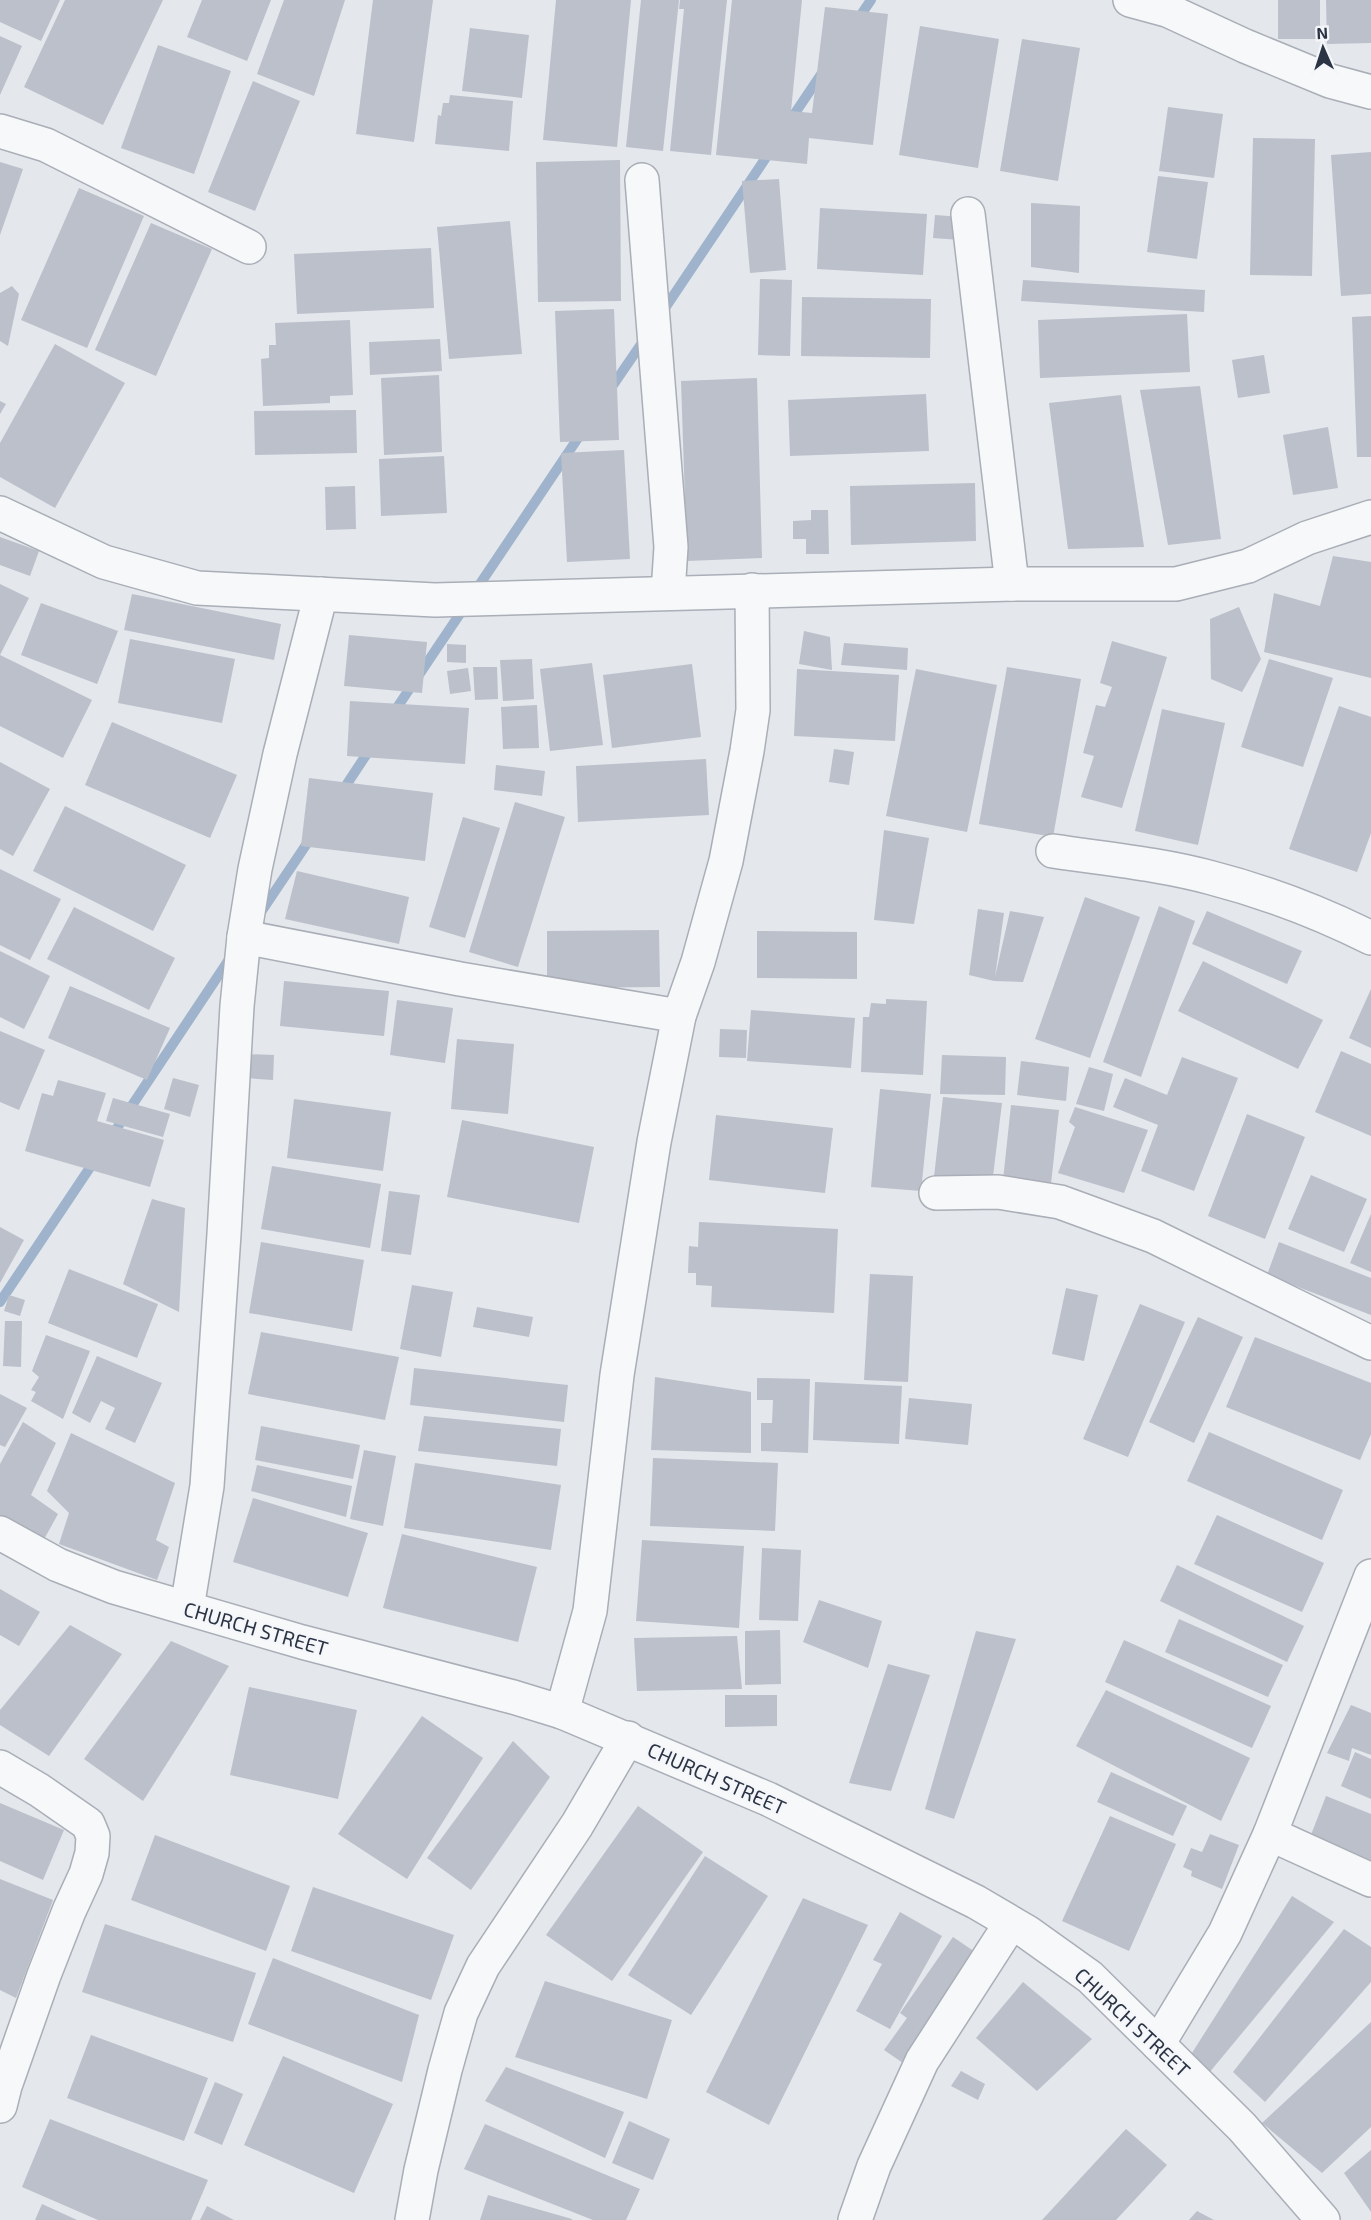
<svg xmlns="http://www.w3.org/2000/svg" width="1371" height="2220" viewBox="0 0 1371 2220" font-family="'Exo 2',sans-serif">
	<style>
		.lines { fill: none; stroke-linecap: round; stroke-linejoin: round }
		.stream { stroke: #9fb4cc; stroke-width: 10 }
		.building { fill: #bbc0ca }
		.minor-casing { stroke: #a9aeb7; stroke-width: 36 }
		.minor { stroke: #f7f8fa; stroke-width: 33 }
		.labels { text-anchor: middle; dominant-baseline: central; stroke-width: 4.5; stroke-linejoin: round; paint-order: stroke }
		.street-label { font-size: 20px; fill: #2b3445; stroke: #f4f6f9 }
	</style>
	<rect width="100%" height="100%" fill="#e4e7ec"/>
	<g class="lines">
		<g class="stream">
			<path d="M856,22L871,0"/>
			<path d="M789,122L822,73"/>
			<path d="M661,314L771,150"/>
			<path d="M609,391L646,337"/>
			<path d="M392,715L582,432"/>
			<path d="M341,793L372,746"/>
			<path d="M259,915L312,836"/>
			<path d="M111,1137L232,955"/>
			<path d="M0,1302L97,1157"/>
		</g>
	</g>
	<g class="building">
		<path d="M0,0H60L41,41L0,22Z"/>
		<path d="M65,0H163L103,125L24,87Z"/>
		<path d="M202,0H271L247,61L187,37Z"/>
		<path d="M284,0H345L314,96L257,74Z"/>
		<path d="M373,0H433L414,142L356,134Z"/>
		<path d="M556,0H631L617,147L543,140Z"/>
		<path d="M641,0H679L663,151L626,147Z"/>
		<path d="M680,0H727L711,155L670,151L684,9H679Z"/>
		<path d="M732,0H802L791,111L812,113L825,7L888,14L873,145L809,138L807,164L716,155Z"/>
		<rect x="1278" y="0" width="42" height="39"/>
		<path d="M1326,0H1371V43L1327,44Z"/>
		<path d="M920,26L999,39L978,168L899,155Z"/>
		<path d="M470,28L529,35L522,98L462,91Z"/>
		<path d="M0,36L22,46L0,95Z"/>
		<path d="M1022,39L1080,48L1058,181L1000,171Z"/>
		<path d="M158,45L231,71L194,174L121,148Z"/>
		<path d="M253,81L300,101L255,211L208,192Z"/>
		<path d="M450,95L513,101L509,151L435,144L438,115L441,116L443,103H449Z"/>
		<path d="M1168,107L1223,114L1214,178L1159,171Z"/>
		<path d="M1253,138L1315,139L1312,276L1250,275Z"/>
		<path d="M1371,152V294L1341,296L1331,155Z"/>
		<path d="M620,160L621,301L538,302L536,162Z"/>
		<path d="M0,162L23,169L0,235Z"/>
		<path d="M1158,176L1208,182L1197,259L1147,252Z"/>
		<path d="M779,179L786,270L750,273L742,181Z"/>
		<path d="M79,188L144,216L87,348L21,320Z"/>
		<path d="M1031,203L1080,206L1079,273L1031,267Z"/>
		<path d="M820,208L927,214L923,275L817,269Z"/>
		<path d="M935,215L962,217L960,240L933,238Z"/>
		<path d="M510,221L522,354L449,359L437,227Z"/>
		<path d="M151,223L212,249L156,376L95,350Z"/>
		<path d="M431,248L434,308L297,314L294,254Z"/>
		<path d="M760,279L792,280L790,356L758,355Z"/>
		<path d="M1023,280L1205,290L1204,312L1021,301Z"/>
		<path d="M12,286L19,294L8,346L0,341V293Z"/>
		<path d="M802,297L931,299L930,358L801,356Z"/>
		<path d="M614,309L619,440L560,442L555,311Z"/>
		<path d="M1187,314L1190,372L1040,378L1038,320Z"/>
		<path d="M1371,316V457H1357L1352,317Z"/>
		<path d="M350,320L353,395L330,396V403L263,406L261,359L269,358V345H276L275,323Z"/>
		<path d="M440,339L442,371L370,375L369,342Z"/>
		<path d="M55,344L125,383L55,508L0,477V443Z"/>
		<path d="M1264,355L1270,393L1238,398L1232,360Z"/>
		<path d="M439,375L442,452L384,455L381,378Z"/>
		<path d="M757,378L762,558L687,561L681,381Z"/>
		<path d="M1200,386L1221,539L1168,545L1140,390Z"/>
		<path d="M926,394L929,451L790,456L788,400Z"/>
		<path d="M1121,395L1144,547L1068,549L1049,403Z"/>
		<path d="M0,401L6,404L0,414Z"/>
		<path d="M356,410L357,453L255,455L254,411Z"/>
		<path d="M1328,427L1338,488L1293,495L1283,435Z"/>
		<path d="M624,450L630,559L567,562L561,453Z"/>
		<path d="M444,456L447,513L381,516L379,459Z"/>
		<path d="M975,483L976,541L851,545L850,486Z"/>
		<path d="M355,486L356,529L326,530L325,487Z"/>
		<path d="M811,510H828L829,554H806V539H793V521L811,520Z"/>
		<path d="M0,537L39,551L30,576L0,565Z"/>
		<path d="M1333,556L1371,562V678L1264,652L1274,593L1320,606Z"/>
		<path d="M0,584L29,598L0,655L92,700L63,758L0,726Z"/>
		<path d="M132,594L281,624L274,660L124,630Z"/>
		<path d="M41,603L118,631L97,684L21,655Z"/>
		<path d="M1239,607L1261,659L1242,692L1211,679L1210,619Z"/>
		<path d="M804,631L830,637L832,670L799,664Z"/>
		<path d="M349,635L427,642L422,693L344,686Z"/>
		<path d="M130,639L235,659L222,723L118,703Z"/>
		<path d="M1112,641L1167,657L1122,808L1081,797L1094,756L1083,753L1096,705L1105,707L1112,687L1100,683Z"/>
		<path d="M844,643L908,648L907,670L841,665Z"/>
		<path d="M447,644L466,645V663L447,662Z"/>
		<path d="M532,659L534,699L503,701L500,660Z"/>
		<path d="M1269,659L1333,678L1303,767L1241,747Z"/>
		<path d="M592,663L603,745L550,751L540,669Z"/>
		<path d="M692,664L701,737L612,748L603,675Z"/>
		<path d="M473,667H497L498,699L475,700Z"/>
		<path d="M1007,667L1081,679L1053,837L979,824Z"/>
		<path d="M468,668L471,691L450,694L447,671Z"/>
		<path d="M797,669L899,675L895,741L794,736Z"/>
		<path d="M916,669L997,685L967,832L886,816Z"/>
		<path d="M350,701L469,708L465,764L347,756Z"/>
		<path d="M537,705L539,748L503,749L501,707Z"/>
		<path d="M1339,706L1371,717V833L1357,872L1289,849Z"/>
		<path d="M1162,709L1225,723L1198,845L1135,831Z"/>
		<path d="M112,722L237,775L210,838L85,785Z"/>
		<path d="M834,749L854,752L849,785L829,782Z"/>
		<path d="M706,759L709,815L578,822L576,766Z"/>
		<path d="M0,762L50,789L13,856L0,849Z"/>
		<path d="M496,765L545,771L542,796L494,790Z"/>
		<path d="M309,778L433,793L425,861L301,846Z"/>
		<path d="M515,802L565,817L518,967L469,952Z"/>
		<path d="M65,806L186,865L153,931L33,871Z"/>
		<path d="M463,817L500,828L465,938L429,927Z"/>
		<path d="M884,830L929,838L914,924L874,920Z"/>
		<path d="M0,869L61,899L30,960L0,945Z"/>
		<path d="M297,871L409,897L399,944L285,919Z"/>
		<path d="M1085,897L1140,917L1090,1058L1035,1039Z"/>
		<path d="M1159,906L1195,921L1141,1077L1103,1062Z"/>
		<path d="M74,907L175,958L149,1010L47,959Z"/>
		<path d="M978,909L1004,913L995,977L1010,911L1044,917L1023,982L994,981L969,975Z"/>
		<path d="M1207,911L1302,951L1287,984L1192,944Z"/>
		<path d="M659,930L660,987L547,988V931Z"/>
		<path d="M757,931L857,932V979L757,978Z"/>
		<path d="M0,951L50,976L24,1029L0,1017Z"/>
		<path d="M1203,961L1323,1020L1298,1069L1178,1011Z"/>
		<path d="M284,981L389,991L384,1036L280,1026Z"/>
		<path d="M70,986L170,1028L147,1080L48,1038Z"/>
		<path d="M1371,989V1048L1349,1038Z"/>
		<path d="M886,999L927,1001L923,1075L861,1072L863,1017H869L871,1003L886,1004Z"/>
		<path d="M397,1000L453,1008L445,1063L390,1055Z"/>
		<path d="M751,1010L855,1018L851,1068L747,1061Z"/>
		<path d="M720,1029L747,1030L746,1058L719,1057Z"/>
		<path d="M0,1031L45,1050L19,1110L0,1102Z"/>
		<path d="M457,1039L514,1044L508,1114L451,1109Z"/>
		<path d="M1341,1051L1371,1064V1136L1315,1112Z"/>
		<path d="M245,1054L274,1055L273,1080L244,1078Z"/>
		<path d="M942,1055L1006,1057L1005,1095L940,1094Z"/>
		<path d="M1182,1057L1238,1078L1194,1191L1141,1171L1158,1125L1113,1107L1125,1078L1167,1095Z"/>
		<path d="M1021,1061L1069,1067L1066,1101L1017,1095Z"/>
		<path d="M1089,1067L1113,1074L1104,1111L1076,1104Z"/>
		<path d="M173,1078L199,1085L190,1117L164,1109Z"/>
		<path d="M58,1080L106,1093L97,1121L164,1140L150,1187L25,1151L42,1093L53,1096Z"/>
		<path d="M880,1089L931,1094L921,1191L871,1187Z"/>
		<path d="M943,1097L1002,1103L992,1184L934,1177Z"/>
		<path d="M113,1098L170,1114L163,1137L106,1121Z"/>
		<path d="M294,1099L391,1112L383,1171L287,1158Z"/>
		<path d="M1011,1105L1059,1110L1051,1184L1003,1180Z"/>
		<path d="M1075,1107L1148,1130L1124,1193L1058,1173L1075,1127L1069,1122Z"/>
		<path d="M1247,1114L1305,1137L1265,1239L1208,1216Z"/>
		<path d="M716,1115L833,1128L825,1193L709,1180Z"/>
		<path d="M462,1120L594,1147L579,1223L447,1197Z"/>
		<path d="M272,1166L381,1184L370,1248L261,1229Z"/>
		<path d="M1311,1175L1367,1199L1344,1252L1288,1229Z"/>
		<path d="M389,1191L420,1195L411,1255L381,1251Z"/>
		<path d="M152,1199L185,1208L179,1312L123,1284Z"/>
		<path d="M1371,1214V1272L1350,1263Z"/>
		<path d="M699,1222L838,1229L834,1313L711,1307L712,1286L696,1285V1273H688L689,1246L698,1247Z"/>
		<path d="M0,1227L24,1240L0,1283Z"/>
		<path d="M261,1242L364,1260L352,1331L249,1313Z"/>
		<path d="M1279,1242L1371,1278V1315L1267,1275Z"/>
		<path d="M69,1269L158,1304L137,1358L48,1323Z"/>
		<path d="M870,1274L913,1276L908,1382L864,1380Z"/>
		<path d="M412,1285L453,1292L441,1357L400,1349Z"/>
		<path d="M1066,1288L1098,1295L1084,1361L1052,1354Z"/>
		<path d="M9,1295L25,1300L20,1316L4,1311Z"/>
		<path d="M1140,1304L1185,1322L1128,1457L1083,1439Z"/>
		<path d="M477,1307L533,1317L529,1337L473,1327Z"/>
		<path d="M1198,1317L1243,1337L1194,1443L1149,1422Z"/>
		<path d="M5,1321H22L21,1367L3,1366Z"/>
		<path d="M261,1332L399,1357L385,1420L248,1394Z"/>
		<path d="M46,1335L90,1351L63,1419L31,1401L36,1392L31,1390L39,1377L32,1371Z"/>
		<path d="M1255,1337L1371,1383V1434L1360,1460L1226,1407Z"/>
		<path d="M97,1356L162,1383L135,1443L105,1429L115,1408L101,1401L90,1423L72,1413Z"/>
		<path d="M414,1368L568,1385L564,1422L410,1405Z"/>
		<path d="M655,1377L751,1392V1453L651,1450Z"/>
		<path d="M757,1378L810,1379L808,1453L761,1451V1423H772L773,1400H757Z"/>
		<path d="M815,1382L902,1386L899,1444L813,1440Z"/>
		<path d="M0,1394L27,1408L5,1447L0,1445Z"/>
		<path d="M909,1398L972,1404L968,1445L905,1439Z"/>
		<path d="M424,1416L561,1429L557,1466L418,1451Z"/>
		<path d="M23,1422L56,1443L31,1495L58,1514L42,1543L0,1520V1464Z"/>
		<path d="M261,1426L360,1445L353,1479L255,1460Z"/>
		<path d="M1209,1432L1343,1490L1322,1540L1187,1481Z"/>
		<path d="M71,1433L175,1483L156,1540L169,1547L157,1580L59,1544L69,1513L47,1491Z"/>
		<path d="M364,1450L396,1456L383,1526L350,1519Z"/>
		<path d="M653,1458L778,1463L775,1531L650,1526Z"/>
		<path d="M415,1463L561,1485L551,1550L404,1528Z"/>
		<path d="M257,1465L352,1486L346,1517L251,1491Z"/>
		<path d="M253,1498L368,1533L348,1597L233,1562Z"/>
		<path d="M1217,1515L1324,1563L1302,1612L1194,1564Z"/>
		<path d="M402,1534L537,1567L518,1642L383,1608Z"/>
		<path d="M642,1540L744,1546L739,1628L636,1621Z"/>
		<path d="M762,1548L801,1550L798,1621L759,1620Z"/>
		<path d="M1177,1565L1304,1626L1287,1662L1160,1601Z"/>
		<path d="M0,1589L40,1612L19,1646L0,1635Z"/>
		<path d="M819,1600L882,1621L868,1668L803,1642Z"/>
		<path d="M1179,1619L1283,1665L1268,1697L1165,1652Z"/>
		<path d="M70,1625L122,1654L49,1756L0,1725V1710Z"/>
		<path d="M780,1630L781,1684L745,1685V1631Z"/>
		<path d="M976,1631L1016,1639L954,1819L925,1809Z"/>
		<path d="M737,1636L742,1689L637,1691L634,1638Z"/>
		<path d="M1124,1640L1271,1706L1252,1748L1105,1682Z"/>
		<path d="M171,1641L229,1666L143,1801L84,1759Z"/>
		<path d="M888,1664L930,1675L891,1791L849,1783Z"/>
		<path d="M249,1687L357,1710L338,1799L230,1775Z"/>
		<path d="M1106,1690L1250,1758L1221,1821L1076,1746Z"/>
		<path d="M725,1695H777V1726L725,1727Z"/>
		<path d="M1351,1705L1371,1713V1755L1352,1748L1349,1761L1327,1753Z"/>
		<path d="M422,1716L483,1758L407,1879L338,1834Z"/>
		<path d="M513,1741L550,1777L471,1890L427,1858Z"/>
		<path d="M1355,1752L1371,1759V1799L1341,1786Z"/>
		<path d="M1111,1772L1187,1806L1173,1836L1097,1802Z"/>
		<path d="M1326,1796L1371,1814V1865L1309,1840Z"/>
		<path d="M0,1803L64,1830L43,1880L0,1861Z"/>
		<path d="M638,1806L703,1852L612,1981L546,1935Z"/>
		<path d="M1110,1816L1176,1844L1129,1951L1062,1921Z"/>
		<path d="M1210,1834L1239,1845L1222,1889L1191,1876L1192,1871L1183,1867L1191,1848L1202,1852Z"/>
		<path d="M155,1835L290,1886L266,1951L131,1900Z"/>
		<path d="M705,1856L768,1896L691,2015L628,1975Z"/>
		<path d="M0,1879L53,1900L16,1998L0,1990Z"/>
		<path d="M313,1887L454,1935L431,2000L291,1951Z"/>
		<path d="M1292,1896L1334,1922L1209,2073L1190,2056Z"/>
		<path d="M803,1898L868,1925L769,2125L706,2092Z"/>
		<path d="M900,1912L942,1936L890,2029L856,2011L882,1964L873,1960Z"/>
		<path d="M105,1924L256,1973L233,2042L82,1992Z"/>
		<path d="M1344,1929L1371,1947V1982L1265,2102L1233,2072Z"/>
		<path d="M953,1937L978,1954L903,2063L884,2050L907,2018L900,2013Z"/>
		<path d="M273,1958L419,2015L402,2082L248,2024Z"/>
		<path d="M545,1981L672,2020L647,2099L515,2057Z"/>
		<path d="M1023,1982L1092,2039L1037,2091L976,2038Z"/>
		<path d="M1371,2022V2127L1322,2173L1262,2123Z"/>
		<path d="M91,2035L208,2078L184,2141L67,2098Z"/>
		<path d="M283,2056L393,2104L354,2193L244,2145Z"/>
		<path d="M506,2067L624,2112L605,2158L485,2101Z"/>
		<path d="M961,2071L985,2084L978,2100L951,2086Z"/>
		<path d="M215,2082L243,2094L222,2145L194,2133Z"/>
		<path d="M50,2119L208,2180L191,2220H98L22,2187Z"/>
		<path d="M629,2121L670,2139L653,2180L612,2163Z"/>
		<path d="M485,2124L640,2189L626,2220H593L464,2169Z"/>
		<path d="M1126,2129L1167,2165L1116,2220H1042Z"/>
		<path d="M1371,2150V2212L1344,2173Z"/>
		<path d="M488,2195L572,2219V2220H480Z"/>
		<path d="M42,2204L77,2220H35Z"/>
		<path d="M207,2206L234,2220H200Z"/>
		<path d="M1197,2211L1214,2220H1189Z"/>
	</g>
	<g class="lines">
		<defs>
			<g id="minor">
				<path d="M1130,0L1167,10L1245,46L1330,81L1371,92"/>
				<path d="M0,131L46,145L249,247"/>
				<path d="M642,180L671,547L668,593"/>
				<path d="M968,214L1012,584"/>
				<path d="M0,513L104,562L197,588L435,600L1012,584H1176L1248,566L1307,538L1371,517"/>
				<path d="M1053,851C1106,859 1161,864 1212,878C1266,892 1321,913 1371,938"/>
				<path d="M244,937L460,979L679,1016"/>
				<path d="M936,1193L998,1192L1060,1202L1153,1236L1371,1343"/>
				<path d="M0,1533L58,1565L114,1587L302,1642L513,1697L562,1712L768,1799L976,1902L1027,1932L1090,1977L1242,2127L1323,2220"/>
				<path d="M187,1608L207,1486L224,1234L237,1006L244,937L255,869L280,754L321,594"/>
				<path d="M562,1712L590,1611L617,1375L654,1142L679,1016L698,962L726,861L747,751L753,710L752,590"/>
				<path d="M0,1767L39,1790L88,1824L93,1836L92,1853L86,1874L69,1911L44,1975L5,2086L0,2106"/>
				<path d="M1270,1834L1371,1880"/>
				<path d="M1158,2044L1225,1933L1270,1834L1371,1576"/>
				<path d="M412,2220L421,2170L445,2070L461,2013L483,1966L577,1825L628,1738"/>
				<path d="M855,2220L874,2166L922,2061L1011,1923"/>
			</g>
		</defs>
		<use href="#minor" class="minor-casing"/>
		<use href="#minor" class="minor"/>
	</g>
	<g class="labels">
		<g class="street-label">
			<text transform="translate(256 1628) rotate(16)">CHURCH STREET</text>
			<text transform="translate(717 1778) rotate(24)">CHURCH STREET</text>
			<text transform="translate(1133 2022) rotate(43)">CHURCH STREET</text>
		</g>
	</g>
	<g transform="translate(1323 48) rotate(357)" stroke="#f4f6f9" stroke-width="4.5" paint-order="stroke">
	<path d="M0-4.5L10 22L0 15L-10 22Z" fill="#2b3445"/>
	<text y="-9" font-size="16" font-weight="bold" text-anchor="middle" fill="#2b3445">N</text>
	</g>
</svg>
